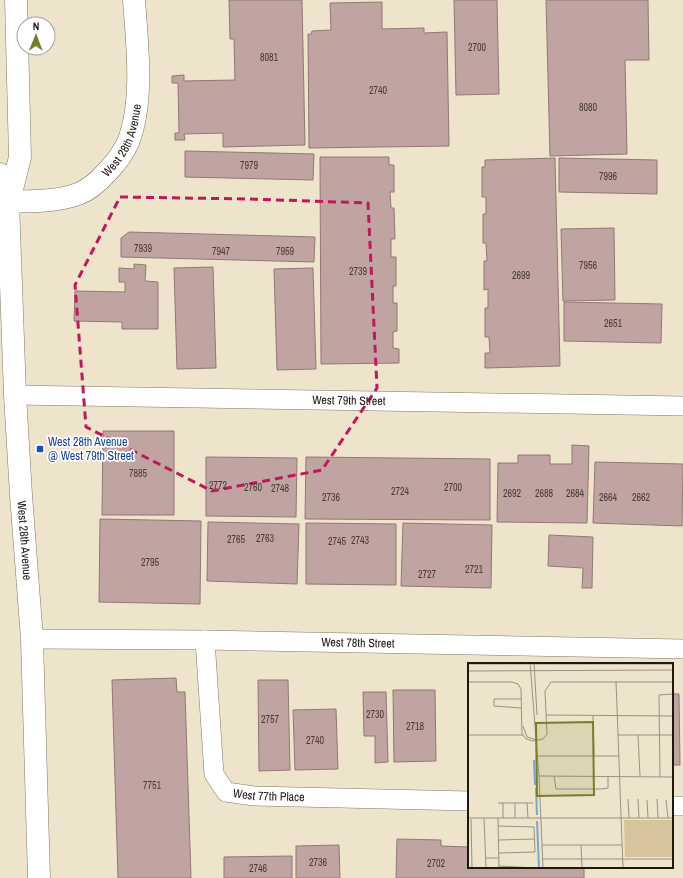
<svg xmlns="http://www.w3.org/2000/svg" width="683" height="878" viewBox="0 0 683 878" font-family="'Archivo Narrow',sans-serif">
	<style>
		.building { fill: #c0a4a2; stroke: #927775 }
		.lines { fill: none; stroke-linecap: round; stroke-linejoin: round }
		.minor-casing { stroke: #817862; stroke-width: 20 }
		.tertiary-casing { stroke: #817862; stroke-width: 23 }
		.secondary-casing { stroke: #817862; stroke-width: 23 }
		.minor { stroke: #fff; stroke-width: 19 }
		.tertiary { stroke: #fff; stroke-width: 22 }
		.secondary { stroke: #fff; stroke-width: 22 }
		.marked { fill: none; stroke: #c2185b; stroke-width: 3; stroke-dasharray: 8 5; stroke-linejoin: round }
		.transit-dot { fill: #1a4fb4; stroke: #fff; stroke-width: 1.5 }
		.labels { text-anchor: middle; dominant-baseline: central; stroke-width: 3.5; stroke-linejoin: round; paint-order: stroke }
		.number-label { font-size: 10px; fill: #463c35 }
		.street-label { font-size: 12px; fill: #1d1911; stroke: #fff }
		.transit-label { font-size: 12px; fill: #164399; stroke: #fff; text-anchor: start }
		.inset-river { fill: none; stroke: #79a7d0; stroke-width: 2 }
		.inset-road { fill: none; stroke: #9a9281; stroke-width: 1 }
		.view { fill: #787e28; fill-opacity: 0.15; stroke: #787e28; stroke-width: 2 }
		.inset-edge { fill: none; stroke: #1d1911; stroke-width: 2 }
	</style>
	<rect width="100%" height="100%" fill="#eee3cb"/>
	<g class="building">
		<path d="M229,0H302L305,145L223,147V133L184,134L185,140H175V133H179L178,83H172V76L184,75V81L235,80L234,39H230Z"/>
		<path d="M454,0H497L499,94L456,95Z"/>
		<path d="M546,0H648L649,60H625L627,154L550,156Z"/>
		<path d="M382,2V29L424,28V33L447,32L449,146L309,148L308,34H311L312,31L331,30L330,3Z"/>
		<path d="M185,151L314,154L313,180L185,177Z"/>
		<path d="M320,157H389V165H394V192H390L391,208H394L395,239H391V257H396V286H393V303H397V331L393,332V348L399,349V363L321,364Z"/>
		<path d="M555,158L560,366L485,368V353H490L489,337H485V308H488V289L484,290V261H487L486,243H483V214H486V197H482V167H485V160Z"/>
		<path d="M559,158L657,160V194L559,192Z"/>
		<path d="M614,228L615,300L563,301L561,229Z"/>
		<path d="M129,232L315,237L314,262L121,257V238Z"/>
		<path d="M134,264L146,265L145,281L158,282V329H122V322L74,321L75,291L125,292V282H119V268L134,269Z"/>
		<path d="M213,267L216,368L177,369L174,268Z"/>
		<path d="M313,268L316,369L277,370L274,269Z"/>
		<path d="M564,302L662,304L661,343L564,341Z"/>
		<path d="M103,431H174V515H102Z"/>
		<path d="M572,445L589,446L587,523L497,522L498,463H518V455H550V464H572Z"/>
		<path d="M206,457L297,458L296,517L206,516Z"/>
		<path d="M306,457L490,459V520L305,519Z"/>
		<path d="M595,462L683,464L682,526L593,523Z"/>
		<path d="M100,519L201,521L200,604L99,602Z"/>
		<path d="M208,522L299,524L297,584L207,581Z"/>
		<path d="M306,523L396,524V585L306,584Z"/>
		<path d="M403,523L492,525L491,588L401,586Z"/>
		<path d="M549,535L593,537L592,588H582L583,568L548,566Z"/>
		<path d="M176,678L177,692H185L191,878H118L112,680Z"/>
		<path d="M258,680H288L290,770L259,771Z"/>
		<path d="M393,690H435L436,761L394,762Z"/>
		<path d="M363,692H386L388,762L375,763V736H364Z"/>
		<path d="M672,694H679L680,765H672Z"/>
		<path d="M336,709L338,769L295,770L293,710Z"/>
		<path d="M397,839L441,840V846L469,847V867H584V878H396Z"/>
		<path d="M339,845L340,878H296V846Z"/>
		<path d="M292,856V878H224V857Z"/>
	</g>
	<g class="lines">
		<defs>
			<g id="minor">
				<path id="s1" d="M15,395L683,406"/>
				<path id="s2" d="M32,639L205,640L683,649"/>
				<path id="s3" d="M205,640L214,774L226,792L254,796L469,801"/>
				<path d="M672,806H683"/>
			</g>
			<g id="tertiary">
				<path id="s4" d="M0,205L8,202C31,201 57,202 78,194C89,190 99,181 107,172C116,163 124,152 129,140C144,99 137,42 134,0"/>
			</g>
			<g id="secondary">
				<path id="s5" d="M0,174L8,202L15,395L21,495L32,639L39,878"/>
				<path d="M9,201L20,157L16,0"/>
			</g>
		</defs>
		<use href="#minor" class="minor-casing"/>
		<use href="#tertiary" class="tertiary-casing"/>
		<use href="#secondary" class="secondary-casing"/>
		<use href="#minor" class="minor"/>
		<use href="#tertiary" class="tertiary"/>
		<use href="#secondary" class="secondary"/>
	</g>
	<path class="marked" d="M120,197L249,199L368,203L377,388L322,470L212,491L86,427L75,285Z"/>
	<rect class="transit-dot" x="36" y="445" width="8" height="8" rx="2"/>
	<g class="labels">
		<g class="number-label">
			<text x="477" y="47">2700</text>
			<text x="269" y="57">8081</text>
			<text x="378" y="90">2740</text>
			<text x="588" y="107">8080</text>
			<text x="249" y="165">7979</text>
			<text x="608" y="176">7996</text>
			<text x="143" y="248">7939</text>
			<text x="221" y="251">7947</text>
			<text x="285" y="251">7959</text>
			<text x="588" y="265">7956</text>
			<text x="358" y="271">2739</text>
			<text x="521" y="275">2699</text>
			<text x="613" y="323">2651</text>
			<text x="138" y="473">7885</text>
			<text x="218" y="485">2772</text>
			<text x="253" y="487">2760</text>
			<text x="453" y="487">2700</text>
			<text x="280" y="488">2748</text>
			<text x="400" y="491">2724</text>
			<text x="512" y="493">2692</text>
			<text x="544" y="493">2688</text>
			<text x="575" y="493">2684</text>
			<text x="331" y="497">2736</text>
			<text x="608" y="497">2664</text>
			<text x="641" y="497">2662</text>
			<text x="265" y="538">2763</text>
			<text x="236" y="539">2765</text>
			<text x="360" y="540">2743</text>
			<text x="337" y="541">2745</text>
			<text x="150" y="562">2795</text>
			<text x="474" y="569">2721</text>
			<text x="427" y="574">2727</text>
			<text x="375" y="714">2730</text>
			<text x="270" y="719">2757</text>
			<text x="415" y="726">2718</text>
			<text x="315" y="740">2740</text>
			<text x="152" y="785">7751</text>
			<text x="318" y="862">2736</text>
			<text x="436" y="863">2702</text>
			<text x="258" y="868">2746</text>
		</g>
		<g class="street-label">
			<text stroke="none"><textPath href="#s4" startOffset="152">West 28th Avenue</textPath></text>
			<text stroke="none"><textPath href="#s1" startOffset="334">West 79th Street</textPath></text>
			<text stroke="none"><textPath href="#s5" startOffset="368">West 28th Avenue</textPath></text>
			<text stroke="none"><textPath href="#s2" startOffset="326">West 78th Street</textPath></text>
			<text stroke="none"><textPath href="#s3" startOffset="199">West 77th Place</textPath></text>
		</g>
		<g class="transit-label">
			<text x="48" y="442">West 28th Avenue<tspan x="48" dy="14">@ West 79th Street</tspan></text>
		</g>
	</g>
	<g transform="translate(468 663)">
		<rect width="205" height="205" fill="#eee3cb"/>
		<path d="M156,157H205V194H157Z" fill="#d5c49c"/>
		<path class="inset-river" d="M66,97L67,122M68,125L69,152M69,158L71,205"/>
		<path class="inset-road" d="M62,0L71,113L75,205M66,0L69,52M0,1H205M0,8L205,7M148,18L155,205M0,19H44L50,21L53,26L54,71L58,76L65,78L75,76L79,71L77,28L83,19H205M53,36H26V43L53,45M78,52L205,53M125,52L126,93M55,63L59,74L69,77M0,72H55M150,72H205M170,72L172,113M70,93H151M71,113L205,114M86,113L88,126H133L140,125V113M192,114L191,32L205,31M160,136L161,155M170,136L171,155M189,136L190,155M179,137L180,155M198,137L200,155M30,140H65M35,140V155M47,140V155M59,140L60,155M0,155H205M16,155L18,205M30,155L31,205M3,156L4,205M30,163L66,164L67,189L31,190M31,177L67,176M74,182H154M113,182L114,205M17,195H31M75,196H205M31,203L67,205"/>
		<path class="view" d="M125,59L126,132L69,133L68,60Z"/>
		<rect width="205" height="205" class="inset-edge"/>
	</g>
	<g transform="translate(36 36) rotate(1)"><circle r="19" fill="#ffffff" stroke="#a5a3a0"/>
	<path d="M0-3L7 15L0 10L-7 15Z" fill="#787e28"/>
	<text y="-6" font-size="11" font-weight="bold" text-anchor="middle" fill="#1d1911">N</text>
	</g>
</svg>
